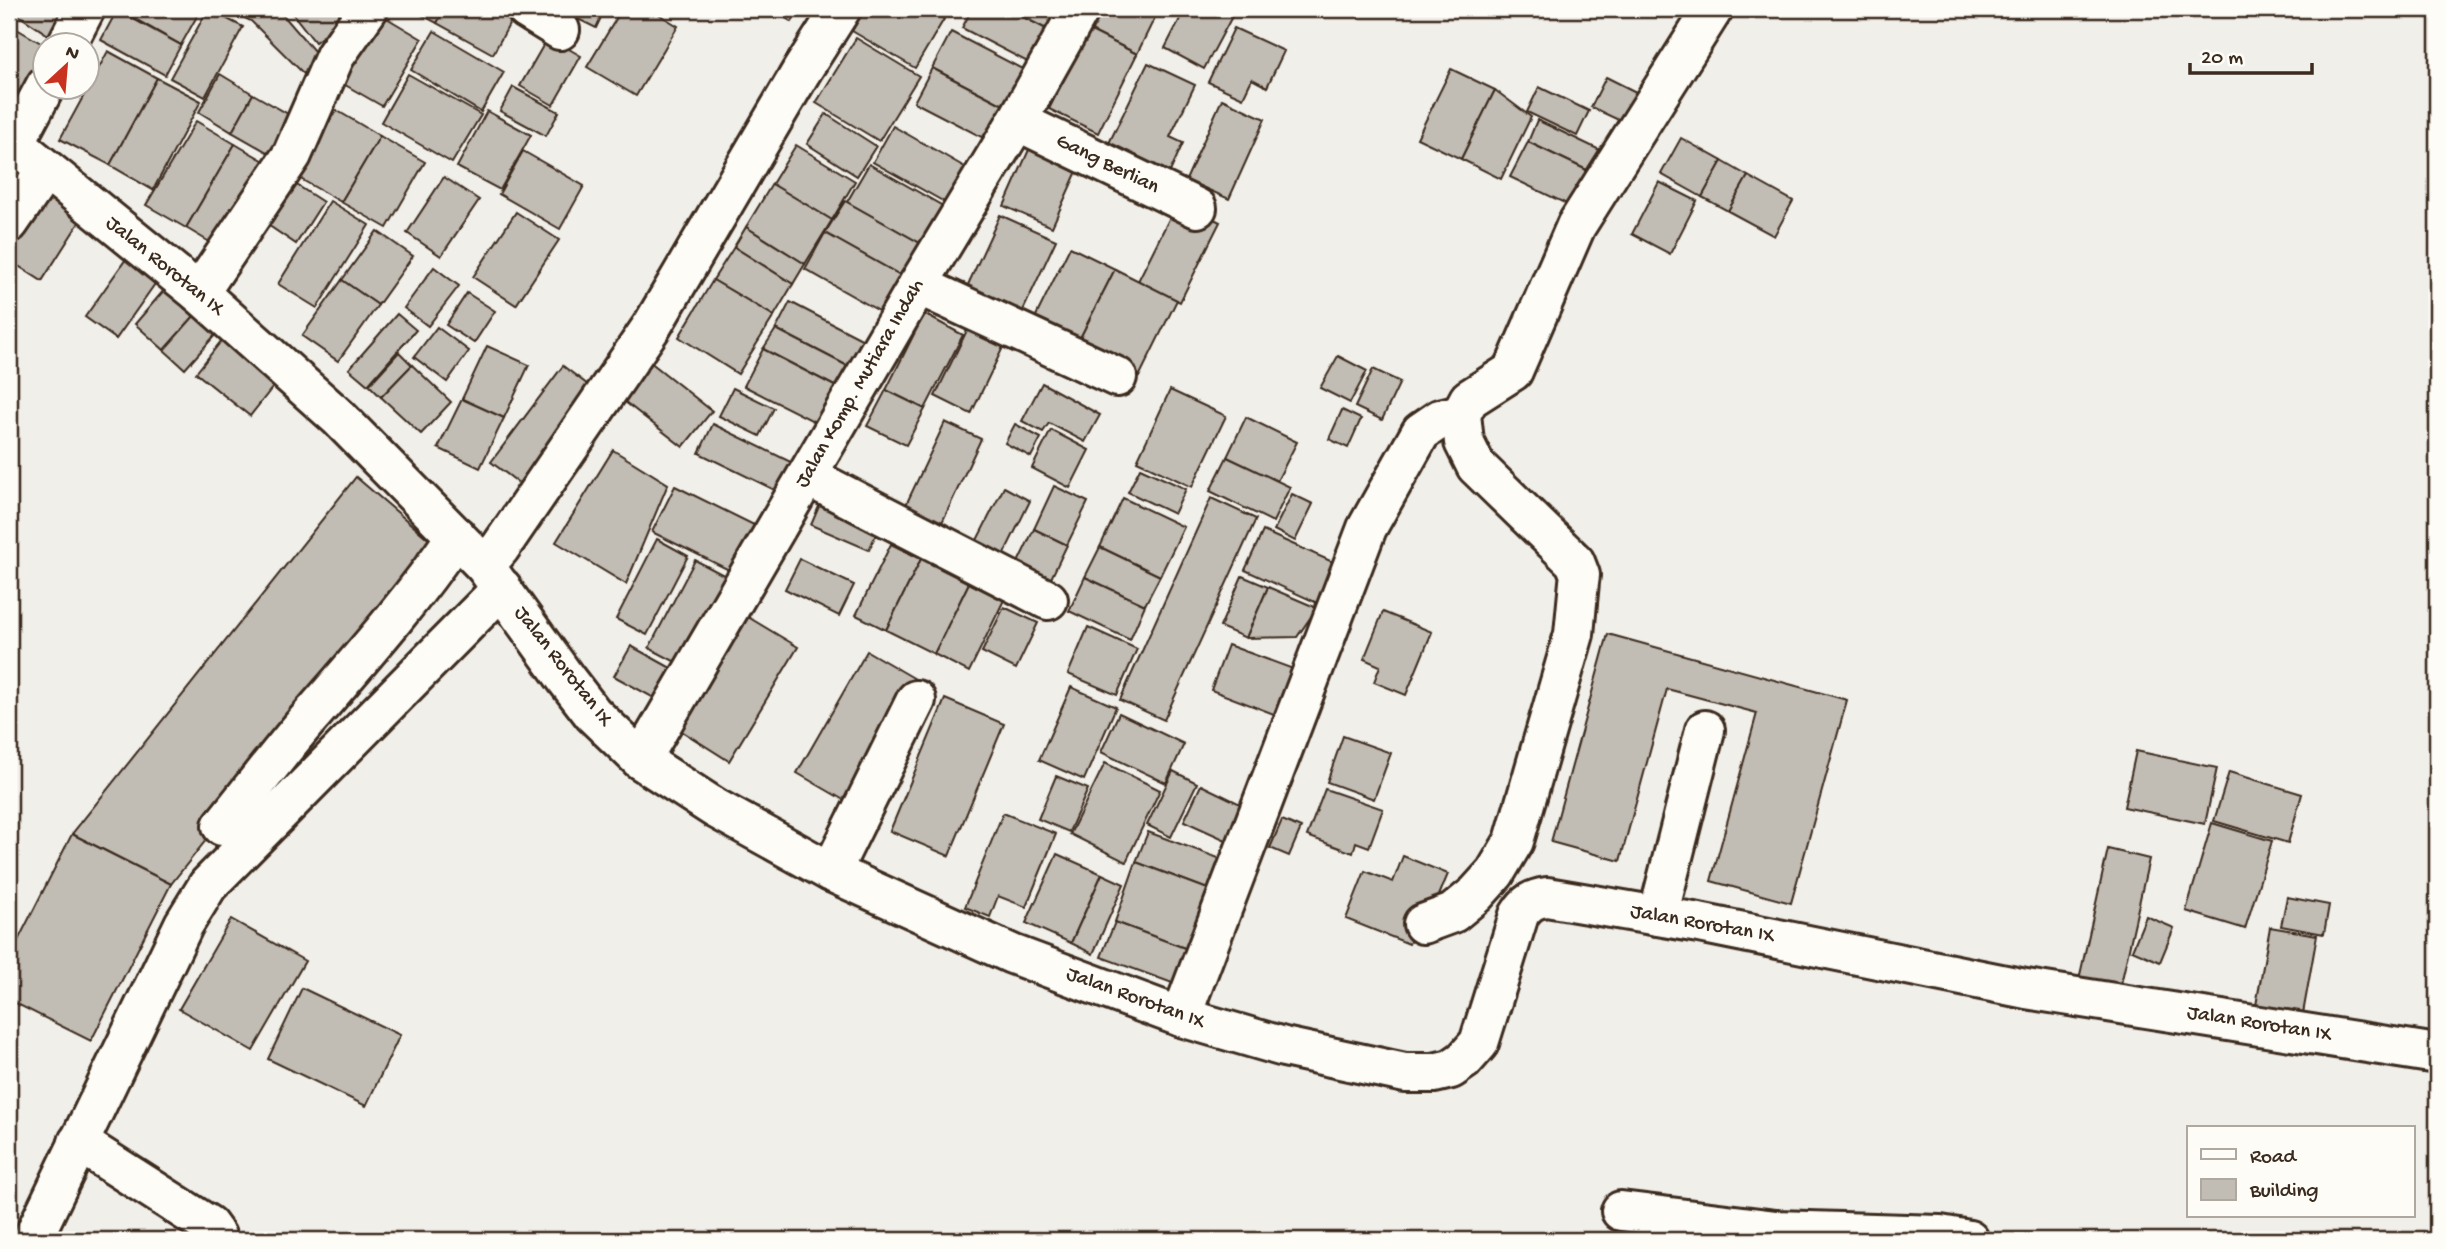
<svg xmlns="http://www.w3.org/2000/svg" width="2446" height="1249" viewBox="0 0 2446 1249" font-family="'Gochi Hand',sans-serif">
	<style>
		.building { fill: #c1bcb4; stroke: #3b2a1e; stroke-width: 2 }
		.lines { fill: none; stroke-linecap: round; stroke-linejoin: round }
		.minor-casing { stroke: #3b2a1e; stroke-width: 44 }
		.minor { stroke: #fdfcf7; stroke-width: 38 }
		.labels { text-anchor: middle; dominant-baseline: central; stroke-width: 5; stroke-linejoin: round; paint-order: stroke }
		.street-label { font-size: 21px; fill: #3b2a1e; stroke: #fdfcf7 }
	</style>
	<rect width="100%" height="100%" fill="#f1efea"/>
	<filter id="ink" filterUnits="userSpaceOnUse"><feTurbulence type="fractalNoise" baseFrequency=".0143" numOctaves="2"/><feDisplacementMap in="SourceGraphic" scale="14" xChannelSelector="R" yChannelSelector="G"/><feConvolveMatrix kernelMatrix="1 2 1 2 8 2 1 2 1" color-interpolation-filters="sRGB"/></filter>
	<g filter="url(#ink)">
		<g class="building">
			<path d="M9,9H76L56,40Z"/>
			<path d="M118,9H201L181,45Z"/>
			<path d="M208,9L243,27L205,97L170,78Z"/>
			<path d="M226,9H278L327,66L315,85L251,21Z"/>
			<path d="M289,9H359L315,42Z"/>
			<path d="M410,9H445L437,23Z"/>
			<path d="M445,9H515L517,10L493,54L437,23Z"/>
			<path d="M573,9H605L596,28L570,15Z"/>
			<path d="M622,9H650L678,26L636,96L587,67Z"/>
			<path d="M770,9H800L792,22Z"/>
			<path d="M865,9H927L944,19L915,68L852,31Z"/>
			<path d="M927,9H950L944,19Z"/>
			<path d="M972,9H1008L1058,35L1041,69L962,28Z"/>
			<path d="M1008,9H1072L1058,35Z"/>
			<path d="M1099,9H1159L1137,54L1089,30Z"/>
			<path d="M1185,9H1236L1204,69L1165,48Z"/>
			<path d="M117,10L181,45L165,75L101,40Z"/>
			<path d="M380,14L422,39L382,106L340,82Z"/>
			<path d="M10,25L46,46V70L26,107L9,97Z"/>
			<path d="M1234,28L1284,51L1267,87L1252,79L1243,98L1208,82Z"/>
			<path d="M1089,30L1137,54L1098,133L1049,109Z"/>
			<path d="M434,31L504,72L481,112L411,70Z"/>
			<path d="M951,32L1030,73L1011,109L932,68Z"/>
			<path d="M548,37L581,56L553,105L520,86Z"/>
			<path d="M856,38L919,76L879,141L816,103Z"/>
			<path d="M108,51L157,78L110,165L60,139Z"/>
			<path d="M1148,63L1195,85L1170,137L1183,143L1170,172L1109,143Z"/>
			<path d="M932,68L1011,109L993,143L914,102Z"/>
			<path d="M1451,69L1495,90L1461,159L1417,138Z"/>
			<path d="M220,74L253,94L232,132L199,112Z"/>
			<path d="M408,74L481,115L452,163L381,122Z"/>
			<path d="M1606,77L1644,96L1629,125L1591,107Z"/>
			<path d="M157,78L201,101L153,190L110,165Z"/>
			<path d="M513,87L559,112L546,136L500,111Z"/>
			<path d="M1539,87L1589,111L1577,136L1527,112Z"/>
			<path d="M1495,90L1531,117L1501,179L1461,159Z"/>
			<path d="M253,94L302,122L281,160L232,132Z"/>
			<path d="M1222,99L1265,119L1229,199L1186,180Z"/>
			<path d="M336,110L380,136L341,202L297,177Z"/>
			<path d="M487,111L531,135L500,190L457,167Z"/>
			<path d="M826,114L876,146L857,176L807,144Z"/>
			<path d="M1537,120L1604,152L1595,174L1528,142Z"/>
			<path d="M196,121L235,144L186,228L146,205Z"/>
			<path d="M893,126L977,174L957,209L873,162Z"/>
			<path d="M380,136L425,162L387,228L341,202Z"/>
			<path d="M1035,136L1083,158L1052,227L1004,206Z"/>
			<path d="M1681,138L1722,161L1702,197L1661,174Z"/>
			<path d="M1528,142L1595,174L1577,209L1510,177Z"/>
			<path d="M235,144L273,166L223,250L186,228Z"/>
			<path d="M796,145L855,181L832,220L772,184Z"/>
			<path d="M523,151L584,186L560,229L499,194Z"/>
			<path d="M1722,161L1748,176L1728,211L1702,197Z"/>
			<path d="M869,164L955,213L934,251L847,202Z"/>
			<path d="M1748,176L1793,201L1774,236L1728,211Z"/>
			<path d="M444,177L479,200L441,256L407,233Z"/>
			<path d="M289,180L323,202L296,244L262,221Z"/>
			<path d="M1659,182L1697,201L1670,254L1632,234Z"/>
			<path d="M772,184L832,220L805,264L746,227Z"/>
			<path d="M47,196L82,218L42,281L9,260V255Z"/>
			<path d="M330,201L369,225L317,308L278,284Z"/>
			<path d="M845,201L934,251L916,284L825,233Z"/>
			<path d="M1178,201L1220,222L1180,302L1138,281Z"/>
			<path d="M516,212L559,240L516,305L473,277Z"/>
			<path d="M1000,215L1056,240L1021,315L966,289Z"/>
			<path d="M746,227L805,264L793,284L734,247Z"/>
			<path d="M377,231L413,256L378,305L342,280Z"/>
			<path d="M825,233L916,284L895,320L805,269Z"/>
			<path d="M734,247L793,284L774,316L713,280Z"/>
			<path d="M1070,247L1115,269L1076,346L1032,324Z"/>
			<path d="M126,259L157,281L116,339L85,317Z"/>
			<path d="M434,267L459,286L428,326L404,308Z"/>
			<path d="M1115,269L1177,300L1139,377L1076,346Z"/>
			<path d="M342,280L378,305L338,361L302,336Z"/>
			<path d="M713,280L774,316L738,374L679,337Z"/>
			<path d="M165,289L195,315L164,350L135,324Z"/>
			<path d="M467,293L495,311L474,343L446,325Z"/>
			<path d="M790,302L877,347L863,374L776,329Z"/>
			<path d="M397,314L416,330L368,385L349,369Z"/>
			<path d="M924,314L963,335L925,409L886,390Z"/>
			<path d="M195,315L216,334L185,369L164,350Z"/>
			<path d="M971,322L1007,339L971,414L935,396Z"/>
			<path d="M437,327L469,351L447,382L414,357Z"/>
			<path d="M776,329L863,374L850,394L763,349Z"/>
			<path d="M222,340L276,383L250,416L196,373Z"/>
			<path d="M487,346L529,365L504,418L462,399Z"/>
			<path d="M763,349L850,394L831,430L744,386Z"/>
			<path d="M399,352L412,365L381,397L369,385Z"/>
			<path d="M1338,356L1367,371L1350,403L1320,388Z"/>
			<path d="M649,361L712,411L683,447L620,398Z"/>
			<path d="M412,365L451,402L421,434L381,397Z"/>
			<path d="M563,366L600,394L528,490L491,462Z"/>
			<path d="M1373,369L1400,382L1382,420L1355,407Z"/>
			<path d="M1042,383L1100,415L1085,442L1049,423L1043,432L1022,421Z"/>
			<path d="M733,388L774,408L760,436L719,416Z"/>
			<path d="M886,390L925,409L906,445L867,426Z"/>
			<path d="M1170,390L1226,416L1192,487L1137,461Z"/>
			<path d="M462,399L504,418L480,468L438,448Z"/>
			<path d="M1342,410L1361,419L1348,448L1329,439Z"/>
			<path d="M1246,417L1297,442L1277,481L1227,457Z"/>
			<path d="M945,422L981,439L939,529L903,511Z"/>
			<path d="M713,424L805,469L791,498L699,453Z"/>
			<path d="M1015,424L1041,438L1031,457L1005,443Z"/>
			<path d="M1051,430L1089,450L1070,488L1032,468Z"/>
			<path d="M613,450L668,484L626,584L556,542Z"/>
			<path d="M1227,457L1290,487L1273,522L1210,491Z"/>
			<path d="M1140,468L1186,489L1174,514L1128,492Z"/>
			<path d="M356,477L439,548L171,884L72,834Z"/>
			<path d="M675,486L760,528L737,574L652,532Z"/>
			<path d="M1054,486L1088,502L1067,545L1034,529Z"/>
			<path d="M1004,487L1030,501L1001,560L974,546Z"/>
			<path d="M1292,494L1313,504L1295,541L1274,530Z"/>
			<path d="M823,497L881,523L869,550L811,525Z"/>
			<path d="M1123,498L1184,527L1160,576L1100,547Z"/>
			<path d="M1211,498L1256,519L1164,720L1120,700Z"/>
			<path d="M1034,529L1067,545L1045,591L1012,575Z"/>
			<path d="M1263,531L1344,567L1326,607L1245,570Z"/>
			<path d="M657,539L688,556L647,635L616,619Z"/>
			<path d="M891,544L921,559L886,630L856,615Z"/>
			<path d="M1100,547L1160,576L1145,605L1085,577Z"/>
			<path d="M800,559L854,585L839,616L785,589Z"/>
			<path d="M921,559L969,583L934,654L886,630Z"/>
			<path d="M695,560L735,581L689,669L649,648Z"/>
			<path d="M1242,576L1268,587L1246,638L1220,627Z"/>
			<path d="M1085,577L1145,605L1130,640L1069,611Z"/>
			<path d="M969,583L1004,600L969,672L934,654Z"/>
			<path d="M1268,587L1317,608L1297,637L1246,638Z"/>
			<path d="M1004,607L1038,623L1016,669L982,652Z"/>
			<path d="M1383,612L1432,632L1406,695L1374,682L1380,666L1364,659Z"/>
			<path d="M748,617L798,647L729,761L680,730Z"/>
			<path d="M1088,627L1137,649L1117,695L1068,674Z"/>
			<path d="M1608,634L1847,700L1791,903L1711,881L1757,713L1667,689L1620,861L1551,842Z"/>
			<path d="M1228,645L1296,670L1279,716L1211,690Z"/>
			<path d="M631,646L680,673L663,703L614,676Z"/>
			<path d="M867,651L924,684L854,806L797,773Z"/>
			<path d="M1071,687L1116,707L1084,780L1039,760Z"/>
			<path d="M945,699L1004,724L949,856L890,831Z"/>
			<path d="M1119,713L1184,744L1166,783L1101,752Z"/>
			<path d="M1343,736L1391,753L1374,799L1327,782Z"/>
			<path d="M2136,751L2217,768L2205,824L2124,807Z"/>
			<path d="M1105,763L1160,790L1126,862L1070,834Z"/>
			<path d="M1173,771L1197,783L1171,837L1147,825Z"/>
			<path d="M2229,772L2302,794L2288,843L2214,821Z"/>
			<path d="M1056,776L1088,789L1069,832L1038,819Z"/>
			<path d="M1201,785L1253,810L1228,841L1184,821Z"/>
			<path d="M1325,789L1383,809L1369,847L1356,842L1353,853L1307,836Z"/>
			<path d="M1003,813L1056,834L1026,907L998,896L990,917L965,907Z"/>
			<path d="M1282,820L1301,828L1289,856L1270,848Z"/>
			<path d="M2212,823L2272,841L2245,929L2186,911Z"/>
			<path d="M1148,832L1232,863L1221,894L1136,862Z"/>
			<path d="M72,834L171,884L91,1041L9,1000V958Z"/>
			<path d="M2108,849L2149,859L2119,993L2078,984Z"/>
			<path d="M1057,854L1102,874L1071,943L1026,923Z"/>
			<path d="M1403,856L1448,874L1433,910L1424,906L1409,944L1346,919L1365,871L1393,882Z"/>
			<path d="M1136,862L1221,894L1198,953L1115,922Z"/>
			<path d="M1102,874L1124,884L1093,954L1071,943Z"/>
			<path d="M2287,897L2329,905L2324,934L2281,926Z"/>
			<path d="M2146,916L2174,928L2160,962L2132,950Z"/>
			<path d="M231,919L305,961L253,1051L179,1009Z"/>
			<path d="M1115,922L1198,953L1186,988L1101,957Z"/>
			<path d="M2270,927L2317,935L2302,1019L2255,1011Z"/>
			<path d="M302,988L400,1035L366,1106L268,1059Z"/>
		</g>
		<g class="lines">
			<defs>
				<g id="minor">
					<path d="M526,9L560,30"/>
					<path d="M66,46L85,9"/>
					<path d="M1017,121L1197,208"/>
					<path d="M9,139L199,293L338,417L485,566L566,679L593,714L641,760L715,808L831,872L1012,954L1181,1017L1284,1047L1405,1073H1434L1451,1069L1464,1060L1479,1043L1519,915C1526,903 1533,899 1547,897L1699,923L2026,989L2437,1054"/>
					<path d="M15,143L46,85"/>
					<path d="M9,223L45,171"/>
					<path d="M918,285L1117,377"/>
					<path d="M199,293L292,155L335,56L368,9"/>
					<path d="M807,476L1048,600"/>
					<path d="M485,566L500,548L652,326L801,72L841,9"/>
					<path d="M641,760L918,285L1017,121L1080,9"/>
					<path d="M222,826C251,790 280,752 310,717C361,658 412,601 456,536"/>
					<path d="M831,872L916,700"/>
					<path d="M1658,916L1705,730"/>
					<path d="M1423,924L1453,913L1476,894L1495,873L1514,841L1574,634L1579,582L1580,575L1575,562L1476,466L1464,442L1461,414L1469,399L1513,371L1576,226L1713,9"/>
					<path d="M1181,1017L1367,528L1421,432L1440,419L1461,414"/>
					<path d="M78,1142L208,1225L216,1236V1240"/>
					<path d="M1621,1211L1776,1230L1940,1235L1969,1240"/>
					<path d="M32,1240L184,924L208,885L502,588"/>
				</g>
			</defs>
			<use href="#minor" class="minor-casing"/>
			<use href="#minor" class="minor"/>
		</g>
	</g>
	<g class="labels">
		<g class="street-label">
			<text transform="translate(1107 165) rotate(26)">Gang Berlian</text>
			<text transform="translate(164 267) rotate(39)">Jalan Rorotan IX</text>
			<text transform="translate(861 384) rotate(-60)">Jalan Komp. Mutiara Indah</text>
			<text transform="translate(562 667) rotate(52)">Jalan Rorotan IX</text>
			<text transform="translate(1702 925) rotate(10)">Jalan Rorotan IX</text>
			<text transform="translate(1135 999) rotate(20)">Jalan Rorotan IX</text>
			<text transform="translate(2259 1025) rotate(9)">Jalan Rorotan IX</text>
		</g>
	</g>
	<rect width="2446" height="1249" fill="none" stroke="#fdfcf7" stroke-width="35"/>
	<rect x="18" y="18" width="2411" height="1214" fill="none" stroke="#3b2a1e" stroke-width="2.5" filter="url(#ink)"/>
	<rect x="2187" y="1126" width="228" height="91" fill="#fdfcf7" stroke="#afa8a0" stroke-width="2"/>
	<rect x="2201" y="1149" width="35" height="10" fill="#fdfcf7" stroke="#afa8a0" stroke-width="2"/>
	<text x="2250" y="1162" font-size="21" fill="#3b2a1e">Road</text>
	<rect x="2201" y="1179" width="35" height="21" fill="#c1bcb4" stroke="#afa8a0" stroke-width="2"/>
	<text x="2250" y="1196" font-size="21" fill="#3b2a1e">Building</text>
	<g transform="translate(66 66) rotate(26)"><circle r="33" fill="#fdfcf7" stroke="#afa8a0" stroke-width="2"/>
	<path d="M0-5L12 26L0 18L-12 26Z" fill="#c8321e"/>
	<text y="-10" font-size="19" font-weight="bold" text-anchor="middle" fill="#3b2a1e">N</text>
	</g>
	<path d="M2190 63v10h122v-10" fill="none" stroke="#3b2a1e" stroke-width="3.5"/>
	<text x="2201" y="63" font-size="21" fill="#3b2a1e" stroke="#fdfcf7" stroke-width="5" paint-order="stroke">20 m</text>
</svg>
